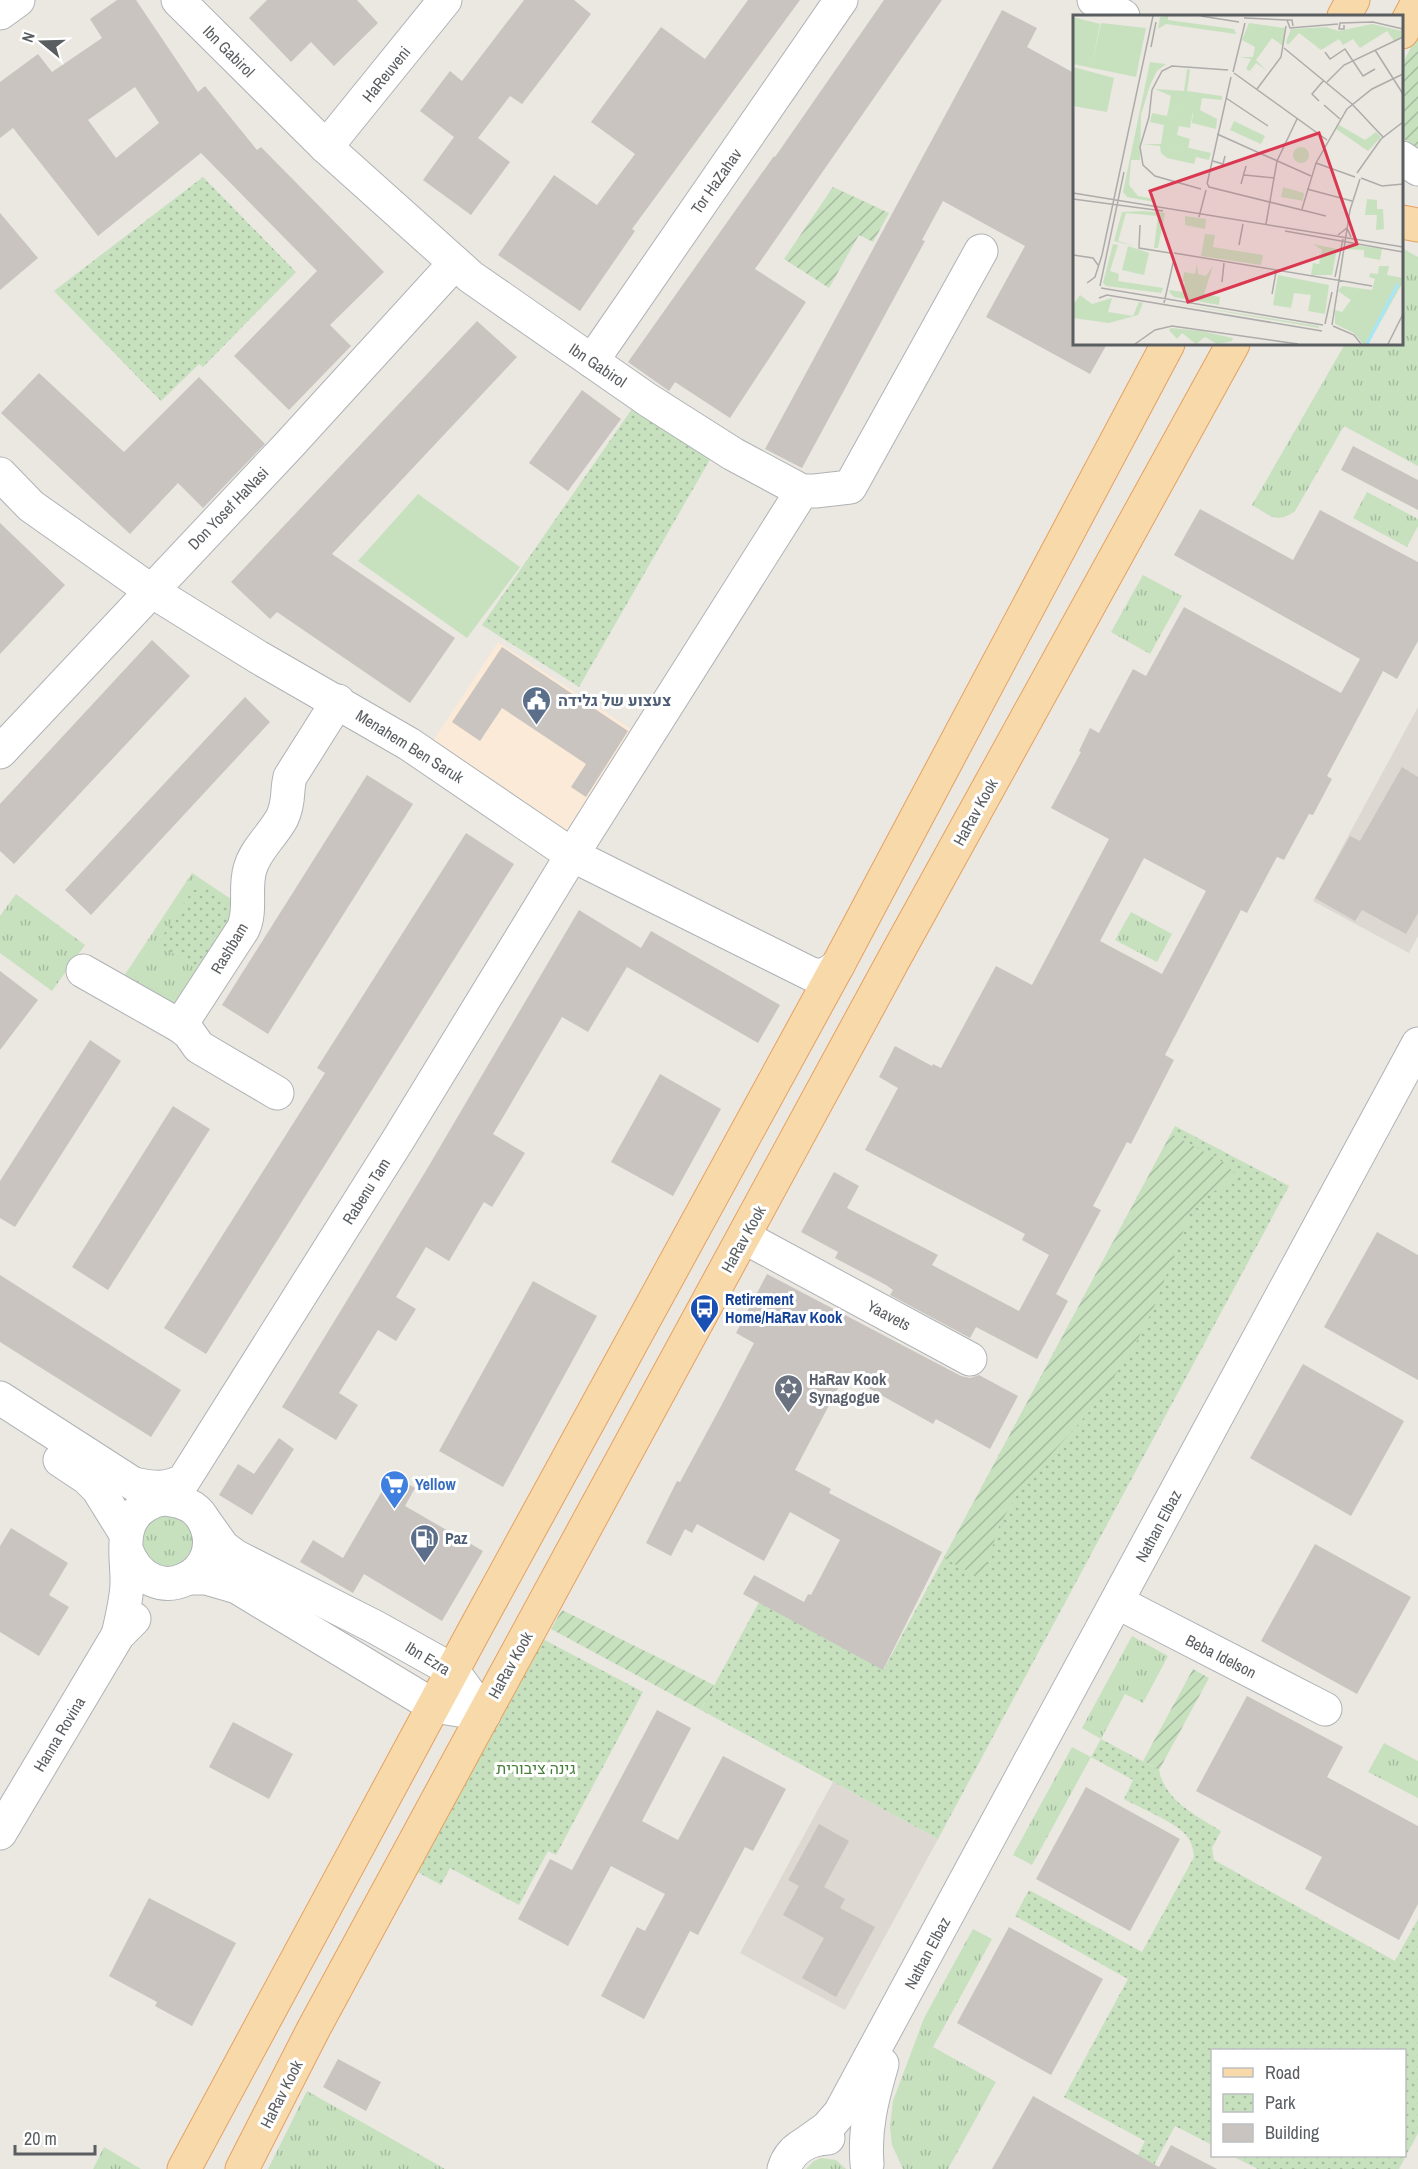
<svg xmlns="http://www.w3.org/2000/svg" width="1418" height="2169" viewBox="0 0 1418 2169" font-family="'Archivo Narrow',Heebo,sans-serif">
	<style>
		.commercial { fill: #faead7 }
		.education { fill: #ded8d2 }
		.grass { fill: url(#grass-tufts) }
		.park { fill: url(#park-dots) }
		.garden { fill: url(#garden-furrows) }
		.pitch { fill: #c7e1bf }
		.building { fill: #c9c4c0; fill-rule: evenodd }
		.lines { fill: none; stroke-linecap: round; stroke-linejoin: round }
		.minor-casing { stroke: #afb3b6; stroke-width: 35 }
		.major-casing { stroke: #e5a160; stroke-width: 35 }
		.minor { stroke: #fff; stroke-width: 33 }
		.major { stroke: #f8d9a9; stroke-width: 33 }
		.labels { text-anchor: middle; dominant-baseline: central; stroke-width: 6; stroke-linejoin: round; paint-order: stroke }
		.street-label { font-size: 16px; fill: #5a5e61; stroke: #fff }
		.service-label { font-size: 16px; font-weight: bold; fill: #4e5e75; stroke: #fff; text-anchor: start }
		.transit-label { font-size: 16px; font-weight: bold; fill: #164399; stroke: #fff; text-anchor: start }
		.worship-label { font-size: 16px; font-weight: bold; fill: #5b616d; stroke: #fff; text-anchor: start }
		.shop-label { font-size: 16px; font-weight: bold; fill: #366cbe; stroke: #fff; text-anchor: start }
		.park-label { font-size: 16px; fill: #477f3a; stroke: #fff }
		.inset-river { fill: none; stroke: #a5e7f8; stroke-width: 3 }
		.inset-road { fill: none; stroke: #adacaa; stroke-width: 1.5 }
		.view { fill: #da3851; fill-opacity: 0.15; stroke: #da3851; stroke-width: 3 }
		.inset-edge { fill: none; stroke: #5a5e61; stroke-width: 3 }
	</style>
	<defs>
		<pattern id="grass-tufts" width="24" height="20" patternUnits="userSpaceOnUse" patternTransform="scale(1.5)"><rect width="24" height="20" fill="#c7e1bf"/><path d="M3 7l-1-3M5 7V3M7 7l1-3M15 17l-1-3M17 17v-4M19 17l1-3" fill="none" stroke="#a5ba9f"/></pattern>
		<pattern id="park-dots" width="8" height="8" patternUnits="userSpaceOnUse" patternTransform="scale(1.5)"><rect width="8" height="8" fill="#c7e1bf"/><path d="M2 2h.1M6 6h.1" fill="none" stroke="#a5ba9f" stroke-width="1.8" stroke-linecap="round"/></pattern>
		<pattern id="garden-furrows" width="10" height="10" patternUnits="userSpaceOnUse" patternTransform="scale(1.5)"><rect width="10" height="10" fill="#c7e1bf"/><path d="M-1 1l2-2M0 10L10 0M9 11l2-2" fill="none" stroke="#a5ba9f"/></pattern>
	</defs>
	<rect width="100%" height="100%" fill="#ebe7e1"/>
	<path class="commercial" d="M498,642L648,740L582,842L431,744Z"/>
	<g class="education">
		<path d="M1418,707V936L1409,953L1313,901Z"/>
		<path d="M833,1782L938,1839L845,2010L740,1953Z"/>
	</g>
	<g class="grass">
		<path d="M1402,248L1418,257V466L1344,426L1295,511C1276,525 1270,515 1252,505L1345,344H1402Z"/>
		<path d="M1367,492L1418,519V526L1407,547L1353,518Z"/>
		<path d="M1143,575L1182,596L1150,654L1111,632Z"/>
		<path d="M192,873L234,901L181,1014L124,976Z"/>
		<path d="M16,894L85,945L52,991L0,953V916Z"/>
		<path d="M1131,912L1172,934L1157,962L1115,940Z"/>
		<path d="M153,1513L187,1518L195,1544C179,1571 170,1574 143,1556L138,1531Z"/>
		<path d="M1132,1636L1168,1656L1143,1703L1125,1694L1101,1739L1082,1728Z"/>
		<path d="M1384,1743L1418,1761V1798L1368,1772Z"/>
		<path d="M1072,1747L1091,1757L1032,1865L1013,1855Z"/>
		<path d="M973,1929L992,1939L933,2047L996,2082L948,2169H903L892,2145L890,2127L893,2101L924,2018Z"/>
		<path d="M307,2091L445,2169H268Z"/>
		<path d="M104,2147L141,2169H93Z"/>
		<path d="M821,2158L836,2160L846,2169H806L814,2161Z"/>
	</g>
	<g class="park">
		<path d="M203,177L296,272L203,367L199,364L161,401L54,291Z"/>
		<path d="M634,406L712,456L579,687L482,625Z"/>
		<path d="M204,886L232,903L239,922L204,974L158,943L192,891Z"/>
		<path d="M1175,1126L1289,1186L938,1839L701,1710L759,1602L884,1669Z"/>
		<path d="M539,1637L643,1692L556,1855L548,1851L519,1905L450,1868L441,1885L414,1870Z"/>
		<path d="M1101,1739L1159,1770C1165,1801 1197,1816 1221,1831L1212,1848L1214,1860L1395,1961L1418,1919V2133L1399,2169H1258L1232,2156H1404V2050H1212V2145L1175,2126L1152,2169H1131L1145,2141L1064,2097L1128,1979L1015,1916L1029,1890L1142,1952L1194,1857C1193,1849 1192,1842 1186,1835C1175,1822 1140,1808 1124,1799L1133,1780L1091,1757Z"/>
	</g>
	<g class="garden">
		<path d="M1418,33V148L1402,138V65Z"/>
		<path d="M833,187L889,213L873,242L859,235L829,288L784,259Z"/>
		<path d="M1171,1134L1225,1163L1235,1174L1233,1179L1207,1196L1190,1213L1155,1305L1135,1345L1096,1404L1020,1490L1000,1524L986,1565L976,1576L944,1558Z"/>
		<path d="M562,1610L714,1685L701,1710L551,1629Z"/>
		<path d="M1193,1669L1209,1678L1159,1770L1143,1761Z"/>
	</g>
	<path class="pitch" d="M418,494L520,567L467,638L358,561Z"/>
	<g class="building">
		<path d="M117,0H136L198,92L205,86L257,150L261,147L384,272L330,325L351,346L289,410L234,356L317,271L201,153L98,236L13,128L0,138V82L38,54L52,72L102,38L90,19ZM135,87L159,123L116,158L88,120Z"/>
		<path d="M267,0H357L378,23L334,66L311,42L291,62L249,18Z"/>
		<path d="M524,0H574L591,14L522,104L510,96L478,138L510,162L471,215L423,180L454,137L420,111L450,71L462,81Z"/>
		<path d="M748,0H800L632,229L635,231L580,311L498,255L554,175L597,205L635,154L591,122L661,27L705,59Z"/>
		<path d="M884,0H942L755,269L806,302L730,418L675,382L669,391L628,362L774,156L775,157Z"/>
		<path d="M1002,10L1037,28L1027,47L1074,73V344H1107L1090,374L986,317L1025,246L943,201L922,240L925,241L802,468L765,449Z"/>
		<path d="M0,213L38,258L0,290Z"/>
		<path d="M477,321L517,357L332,554L455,638L410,703L277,612L270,619L231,582Z"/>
		<path d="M39,373L124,452L199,377L265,444L203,508L178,483L130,534L1,413Z"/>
		<path d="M582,390L621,419L568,491L529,463Z"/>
		<path d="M1353,446L1418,480V510L1341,470Z"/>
		<path d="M1200,509L1293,560L1320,510L1418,562V641L1397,679L1383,671L1327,776L1332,779L1313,815L1309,814L1284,860L1277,857L1247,913L1241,910L1165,1055L1174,1060L1131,1144L1127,1142L1093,1206L1101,1210L1056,1294L1068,1301L1037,1359L976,1327L970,1338L890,1295L893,1290L886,1285L835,1258L838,1252L801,1232L834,1172L859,1186L847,1208L938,1255L932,1265L1019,1311L1049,1255L1022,1240L1025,1234L865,1150L898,1088L879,1077L895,1046L932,1066L933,1064L941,1068L996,966L1032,985L1109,839L1051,808L1081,752L1079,751L1090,728L1099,733L1133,669L1146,676L1184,607L1341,693L1360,659L1174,555ZM1144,858L1206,891L1162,974L1100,941Z"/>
		<path d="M0,523L65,585L0,654Z"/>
		<path d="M152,640L190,676L14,864L0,851V804Z"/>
		<path d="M502,647L628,731L586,797L571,787L586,764L502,708L480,741L452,722Z"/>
		<path d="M245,697L270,722L91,915L65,890Z"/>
		<path d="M1402,767L1418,777V913L1406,934L1362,910L1355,921L1315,898L1350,836L1360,841Z"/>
		<path d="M367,775L413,804L268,1034L222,1005Z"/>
		<path d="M466,833L514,864L206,1354L164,1328L325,1073L317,1068Z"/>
		<path d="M579,910L641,948L651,931L780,1005L758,1043L627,967L588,1032L562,1017L493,1134L525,1153L492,1207L484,1202L449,1261L426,1247L396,1297L416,1309L396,1341L378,1330L339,1393L358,1405L336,1440L282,1407L427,1169Z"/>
		<path d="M0,971L38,1000L0,1050Z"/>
		<path d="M90,1040L121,1061L15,1227L0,1218V1181Z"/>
		<path d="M660,1074L721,1109L673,1196L611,1162Z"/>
		<path d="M173,1106L210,1129L108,1290L72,1267Z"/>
		<path d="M1377,1232L1418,1255V1380L1324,1327Z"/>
		<path d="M767,1274L961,1376L970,1378L979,1375L1018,1396L990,1449L936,1419L933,1424L845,1375L795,1470L831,1489L829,1493L942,1552L883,1670L743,1594L754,1575L804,1602L808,1594L811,1595L840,1540L790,1512L764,1561L697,1524L692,1533L685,1529L671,1556L646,1543L677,1481L680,1482L720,1408L754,1343L736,1333Z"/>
		<path d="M0,1275L181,1390L151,1437L0,1342Z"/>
		<path d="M533,1281L597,1316L503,1487L439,1451Z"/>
		<path d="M1303,1364L1404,1421L1351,1516L1250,1458Z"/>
		<path d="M279,1438L294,1449L252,1515L219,1495L238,1464L254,1474Z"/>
		<path d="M392,1474L415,1488L405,1506L483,1551L442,1621L364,1574L353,1593L300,1562L313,1540L343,1558Z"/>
		<path d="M11,1528L68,1563L49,1595L69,1607L39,1656L0,1632V1546Z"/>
		<path d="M1315,1544L1411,1597L1357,1694L1261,1641Z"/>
		<path d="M1247,1696L1343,1747L1327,1777L1418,1826V1904L1399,1940L1305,1889L1322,1857L1196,1791Z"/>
		<path d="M657,1710L691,1728L642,1821L678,1840L723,1756L786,1789L753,1851L745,1847L698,1935L690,1931L644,2019L601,1996L637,1927L645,1931L665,1894L611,1866L568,1946L518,1919L550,1859L572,1870Z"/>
		<path d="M233,1722L293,1754L269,1799L209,1767Z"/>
		<path d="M1086,1787L1180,1839L1130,1931L1036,1879Z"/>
		<path d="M819,1824L849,1841L824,1887L845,1899L840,1908L875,1927L836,1997L802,1978L824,1938L783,1915L799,1886L788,1880Z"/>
		<path d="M149,1898L236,1943L192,2026L155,2006L157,2002L109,1976Z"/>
		<path d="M1009,1927L1103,1979L1051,2075L957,2023Z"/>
		<path d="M338,2059L381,2082L366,2111L323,2087Z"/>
		<path d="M1033,2096L1159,2167L1171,2145L1217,2169H992Z"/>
	</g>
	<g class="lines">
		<defs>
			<g id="minor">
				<path d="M178,0L326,147L471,277L648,400L733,454L802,491H815L850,487L981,251"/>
				<path d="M1094,0L1123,16"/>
				<path d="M0,13L18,0"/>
				<path d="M326,147L445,0"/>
				<path d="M1402,158L1418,169"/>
				<path d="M592,361L841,0"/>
				<path d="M0,474L31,506L150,590L258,657L409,744L572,855L811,974C823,977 830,973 838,965"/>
				<path d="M0,752L289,445L455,263"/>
				<path d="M83,971L180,1026L189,1033L199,1047L277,1093"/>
				<path d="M180,1026L243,929C252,910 244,889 250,869C255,850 273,835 282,818C290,801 286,793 290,777L338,701"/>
				<path d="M744,1237L970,1359"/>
				<path d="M0,1398L146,1492L153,1495"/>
				<path d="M60,1460L87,1478L98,1489L126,1534"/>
				<path d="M134,1484C153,1488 167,1490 184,1480L398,1140L572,855L802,491"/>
				<path d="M203,1519L223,1547L235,1556L375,1627L452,1670L484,1714"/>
				<path d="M188,1578H206L237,1587L434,1706L484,1714"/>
				<path d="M1117,1602L1325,1709"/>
				<path d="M118,1635C122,1618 126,1602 127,1585C128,1558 117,1523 145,1506C153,1501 162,1498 171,1500C185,1502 198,1508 204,1521C231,1573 151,1616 126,1549"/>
				<path d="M0,1833L118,1635L134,1619"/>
				<path d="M806,2143L827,2128L840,2113L1418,1044"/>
				<path d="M867,2164C864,2129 872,2098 882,2064"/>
				<path d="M784,2169C790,2149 808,2139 828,2138"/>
			</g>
			<g id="major">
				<path d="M1344,16L1353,0"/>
				<path d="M1402,32L1418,2"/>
				<path d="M1402,222L1418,225"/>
				<path d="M184,2169L475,1629L838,965L1168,344"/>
				<path d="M242,2169L314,2028L484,1714L894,959L1233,344"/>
			</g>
		</defs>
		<use href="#minor" class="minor-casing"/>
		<use href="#major" class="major-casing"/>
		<use href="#minor" class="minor"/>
		<use href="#major" class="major"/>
	</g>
	<defs>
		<symbol id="civic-pin" viewBox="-11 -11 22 30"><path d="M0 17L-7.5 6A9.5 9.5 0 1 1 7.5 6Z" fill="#5c6f8a" stroke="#fff"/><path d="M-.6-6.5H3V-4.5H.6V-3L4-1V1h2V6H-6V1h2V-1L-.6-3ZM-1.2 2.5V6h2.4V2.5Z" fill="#fff"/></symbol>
		<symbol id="bus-pin" viewBox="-11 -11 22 30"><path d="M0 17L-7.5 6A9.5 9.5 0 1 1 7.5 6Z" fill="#1a4fb4" stroke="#fff"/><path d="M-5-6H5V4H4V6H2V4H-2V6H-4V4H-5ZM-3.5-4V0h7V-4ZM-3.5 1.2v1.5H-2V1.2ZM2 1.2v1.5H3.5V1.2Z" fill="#fff"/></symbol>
		<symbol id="synagogue-pin" viewBox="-11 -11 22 30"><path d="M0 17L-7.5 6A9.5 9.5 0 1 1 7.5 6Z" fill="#6b7280" stroke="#fff"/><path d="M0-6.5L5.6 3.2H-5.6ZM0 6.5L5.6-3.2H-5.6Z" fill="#fff"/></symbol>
		<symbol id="supermarket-pin" viewBox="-11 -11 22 30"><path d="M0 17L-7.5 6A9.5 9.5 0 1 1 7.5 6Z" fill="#3f7fe0" stroke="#fff"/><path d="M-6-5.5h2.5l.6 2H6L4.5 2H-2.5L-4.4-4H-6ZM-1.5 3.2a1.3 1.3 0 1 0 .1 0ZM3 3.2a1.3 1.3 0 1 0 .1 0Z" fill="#fff"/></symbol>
		<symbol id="fuel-pin" viewBox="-11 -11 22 30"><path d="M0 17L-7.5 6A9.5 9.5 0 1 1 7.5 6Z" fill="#5c6f8a" stroke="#fff"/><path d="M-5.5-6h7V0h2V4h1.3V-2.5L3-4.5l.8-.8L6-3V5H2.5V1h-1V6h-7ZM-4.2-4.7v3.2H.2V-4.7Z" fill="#fff"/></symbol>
	</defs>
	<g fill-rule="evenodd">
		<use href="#civic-pin" x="520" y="684" width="33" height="45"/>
		<use href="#bus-pin" x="688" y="1292" width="33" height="45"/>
		<use href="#synagogue-pin" x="772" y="1372" width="33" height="45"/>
		<use href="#supermarket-pin" x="378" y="1468" width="33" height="45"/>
		<use href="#fuel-pin" x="408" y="1522" width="33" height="45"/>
	</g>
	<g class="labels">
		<g class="street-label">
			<text transform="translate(229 51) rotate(45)">Ibn Gabirol</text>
			<text transform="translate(386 74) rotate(-51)">HaReuveni</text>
			<text transform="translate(716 181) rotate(-55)">Tor HaZahav</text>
			<text transform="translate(598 365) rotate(34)">Ibn Gabirol</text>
			<text transform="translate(228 508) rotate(-46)">Don Yosef HaNasi</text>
			<text transform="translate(410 746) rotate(32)">Menahem Ben Saruk</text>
			<text transform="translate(975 812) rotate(-61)">HaRav Kook</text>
			<text transform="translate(229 948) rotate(-59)">Rashbam</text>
			<text transform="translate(366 1191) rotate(-58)">Rabenu Tam</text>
			<text transform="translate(743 1239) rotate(-61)">HaRav Kook</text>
			<text transform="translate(889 1315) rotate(28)">Yaavets</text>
			<text transform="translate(1158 1526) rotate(-62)">Nathan Elbaz</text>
			<text transform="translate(1221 1656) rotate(27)">Beba Idelson</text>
			<text transform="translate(428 1658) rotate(31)">Ibn Ezra</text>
			<text transform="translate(510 1665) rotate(-61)">HaRav Kook</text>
			<text transform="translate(59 1734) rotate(-59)">Hanna Rovina</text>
			<text transform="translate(927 1953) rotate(-62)">Nathan Elbaz</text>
			<text transform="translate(281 2094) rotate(-63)">HaRav Kook</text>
		</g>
		<g class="service-label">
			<text x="558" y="700">צעצוע של גלידה</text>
			<text x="445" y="1538">Paz</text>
		</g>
		<g class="transit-label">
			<text x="725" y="1299">Retirement<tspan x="725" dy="18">Home/HaRav Kook</tspan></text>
		</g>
		<g class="worship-label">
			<text x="809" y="1379">HaRav Kook<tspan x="809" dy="18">Synagogue</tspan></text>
		</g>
		<g class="shop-label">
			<text x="415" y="1484">Yellow</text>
		</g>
		<g class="park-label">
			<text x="536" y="1768">גינה ציבורית</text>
		</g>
	</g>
	<g transform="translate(1073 15)">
		<rect width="330" height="330" fill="#ebe7e1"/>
		<path d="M77,47L93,49L84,56L77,70L68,100L67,145H58L56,170L65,181L82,184L81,187L54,182L50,177ZM294,184L304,185V194H310L311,214L303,215L304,200H292ZM49,197L70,196L92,198L85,233H81L85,201L53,198L45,226L62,231L41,226ZM240,229L264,234L259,260H238L240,248L246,249L249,235ZM205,260L256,270L252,299L235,296L238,280L221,278L218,293L200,290ZM7,280L19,289L39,283L35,297L60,301L66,287L70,288L65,300L36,308L0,303V290ZM94,287L246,311V313Z" fill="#c7e1bf"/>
		<path d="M306,251H316L314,260L330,263V267L295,329H290L281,318L262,309V295L269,297L278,285L265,276L269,271L299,275L302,264L296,262L297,258L305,259Z" fill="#c7e1bf"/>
		<path d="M95,1V5L161,14L163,19L93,9L85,14L87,2ZM176,8L212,13L210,31L199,23L183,45L194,56L183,48L177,56L173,54L178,44L167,42H180L182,32L169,25ZM299,9L329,16V21L322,27L314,16L287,33L280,24L270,30L266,24L248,35L226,18L215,30L213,27L218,14L253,12L266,16ZM114,54L117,55L114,76L149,81V85L129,83L127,95L144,104L143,114L119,108L120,98L103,94L97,123L100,129L138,138L136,145L123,142L121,149L94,143L88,138L87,131L70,129H88L91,110L77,107L79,98L94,101L98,81L82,74L111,76ZM161,106L192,121L188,129L157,115ZM266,110L292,125L303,117L308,122L295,136L263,114ZM220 140a8 8 0 1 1 16 0a8 8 0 1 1-16 0ZM210,172L231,178L230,186L208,182ZM112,201L133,204L132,214L112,210ZM132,219L142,220L140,232L190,240L188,250L128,241ZM40,229L45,230L37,256L46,259L45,266L90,273L88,278L33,271L30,268ZM55,231L76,238L71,260L49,255ZM124,249L125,259L133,261L140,251L131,279L147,282L146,290L101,282L97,278L96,275L110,277L112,267L106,264L110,265L111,257L122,259ZM98,313L128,316L160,323L159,326L144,329L132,322L123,329L109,318L104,324L96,315Z" fill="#c7e1bf"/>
		<path d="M275,229L309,234L307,245L291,242V235L272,234Z" fill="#c7e1bf"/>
		<path d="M0,2L27,9L19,50L28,8L73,13L63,62L0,49ZM0,52L41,63L34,97L0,91ZM103,94L120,96L117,113L106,111L104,120L117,124L115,133L100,129L96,123Z" fill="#c7e1bf"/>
		<path class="inset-river" d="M294,329L325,269"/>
		<path class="inset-road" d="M128,1L166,7M171,3L214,5M271,10V14H266L267,8L300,7L330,14M220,11L219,5H214L217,13L265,9M78,32L83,7M211,33L279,89L310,122M302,35L330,79M252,37L257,44L272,34L290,61L302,54M160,57L172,8M161,58L254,125M254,67L271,50L330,22M184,74L208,42L213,11M153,83L195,111M246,86L239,79L251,65M251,90L267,104M144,119L238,161M140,146L150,149L152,141M243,148L282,162M284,158L308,124L330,107M171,160L201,163M288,163L309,171L330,169M134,168L136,172L253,201M134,169L158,62M168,169L173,151M128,174L82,161L70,150L67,132L76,102L79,75L89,56L99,51L155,55M234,174L279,186M0,178L330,232M0,184L90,196M229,194L243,148L274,94L299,74L330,59M126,202L133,175M193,209L204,146L224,104M67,210L66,233L97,238M212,216L330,237M265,220L274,213L278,222M166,230L170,209M101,238L282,268M0,240L20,243L25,250M262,262L270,224M149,267L151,248M14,268L22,262L29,240L80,1M281,268L299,271M27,271L51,157M28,273L250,310M199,279L203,257M26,283L34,280L249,316M91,288L101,244M252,309L259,277M259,310L277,195L287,164M260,311L281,320L288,329M62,329L82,315L99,311L225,329M315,329L330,299"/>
		<path class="view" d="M246,118L284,229L115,287L77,176Z"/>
		<rect width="330" height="330" class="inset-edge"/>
	</g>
	<rect x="1211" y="2049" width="195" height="108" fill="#ffffff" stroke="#bdbfc0" stroke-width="1.5"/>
	<rect x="1223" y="2068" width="30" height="9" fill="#f8d9a9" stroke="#bdbfc0" stroke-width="1.5"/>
	<text x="1265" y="2079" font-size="18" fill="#5a5e61">Road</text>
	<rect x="1223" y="2094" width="30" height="18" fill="url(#park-dots)" stroke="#bdbfc0" stroke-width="1.5"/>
	<text x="1265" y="2109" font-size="18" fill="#5a5e61">Park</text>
	<rect x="1223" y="2124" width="30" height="18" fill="#c9c4c0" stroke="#bdbfc0" stroke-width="1.5"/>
	<text x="1265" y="2139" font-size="18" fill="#5a5e61">Building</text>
	<g transform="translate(42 42) rotate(289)" stroke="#ffffff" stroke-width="4.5" paint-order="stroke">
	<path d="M0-4.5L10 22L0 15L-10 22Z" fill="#5a5e61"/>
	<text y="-9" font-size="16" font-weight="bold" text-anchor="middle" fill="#5a5e61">N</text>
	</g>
	<path d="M15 2145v9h80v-9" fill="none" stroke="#5a5e61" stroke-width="3"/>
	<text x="24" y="2145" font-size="18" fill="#5a5e61" stroke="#ffffff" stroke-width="4.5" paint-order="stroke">20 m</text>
</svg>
